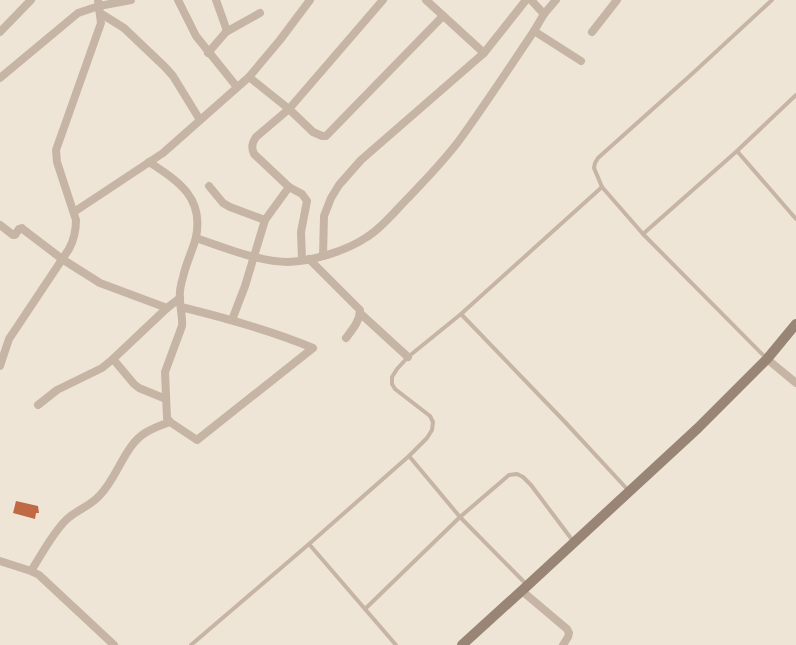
<svg xmlns="http://www.w3.org/2000/svg" width="796" height="645" viewBox="0 0 796 645" font-family="'Golos Text',sans-serif">
	<style>
		.building { fill: #bf6945 }
		.lines { fill: none; stroke-linecap: round; stroke-linejoin: round }
		.lane { stroke: #c6b5a4; stroke-width: 4 }
		.street { stroke: #c6b5a4; stroke-width: 8 }
		.secondary { stroke: #998576; stroke-width: 10 }
	</style>
	<rect width="100%" height="100%" fill="#efe5d7"/>
	<path class="building" d="M16,501L38,506L39,513H36L35,519L13,513Z"/>
	<g class="lines">
		<g class="lane">
			<path d="M737,151L796,219"/>
			<path d="M643,234L737,151L796,95"/>
			<path d="M461,314L565,422L628,490"/>
			<path d="M767,359L643,234L602,187L594,168L595,163L598,158L693,73L772,0"/>
			<path d="M409,456L460,517L527,585"/>
			<path d="M309,544L396,645"/>
			<path d="M365,609L460,517L509,475L517,474L523,477L531,485L573,541"/>
			<path d="M191,645L309,544L409,456L427,438L432,430L433,422L430,416L395,389L392,384V377L397,369L408,357L461,314L602,187"/>
		</g>
		<g class="street">
			<path d="M178,0L196,36L237,87"/>
			<path d="M426,0L484,53"/>
			<path d="M531,0L544,14"/>
			<path d="M100,13L124,28L165,67L173,76L200,120"/>
			<path d="M534,31L581,61"/>
			<path d="M0,32L31,0"/>
			<path d="M226,32L260,13"/>
			<path d="M592,32L617,0"/>
			<path d="M208,53L226,32V28L216,0"/>
			<path d="M249,77L289,109L313,132L322,136H326L443,16"/>
			<path d="M0,78L78,13L99,6L131,0"/>
			<path d="M149,162C178,181 204,197 196,237C193,250 186,263 183,277C181,284 179,292 180,299C180,309 183,317 182,326L165,372L167,418L170,422L197,440L313,348C270,330 226,318 181,307"/>
			<path d="M209,186L223,203L230,207L265,220"/>
			<path d="M74,212L163,153L249,77L280,40L310,0"/>
			<path d="M0,225L13,235H15L19,229L22,228L24,230L62,259L100,283L167,308"/>
			<path d="M196,238C223,247 259,262 288,262C313,261 346,251 367,237C383,227 395,211 408,198C426,179 445,160 461,138C486,103 510,67 534,31L544,14L556,0"/>
			<path d="M323,256L324,216L331,198L339,185L361,160L484,53L526,0"/>
			<path d="M309,259L360,310C360,321 352,330 346,338"/>
			<path d="M302,260L301,232L307,201L302,194L289,187L254,154C251,147 252,143 256,137L289,109L383,0"/>
			<path d="M361,314L408,357"/>
			<path d="M232,320L245,286L265,220L289,187"/>
			<path d="M113,359L134,384L139,388L166,399"/>
			<path d="M767,359L796,383"/>
			<path d="M0,366L9,339L69,249C74,240 76,231 76,220L57,162L56,150L101,23L98,0"/>
			<path d="M38,405L57,390L102,368L113,359L167,308L180,298"/>
			<path d="M0,561L31,571L39,575L114,645"/>
			<path d="M31,571C42,554 52,534 66,520C76,510 91,506 100,495C117,478 125,445 145,433C153,428 161,425 170,422"/>
			<path d="M522,591L567,629L569,633L568,637L563,645"/>
		</g>
		<path class="secondary" d="M462,645L528,585L698,428L767,359L796,324"/>
	</g>
</svg>
